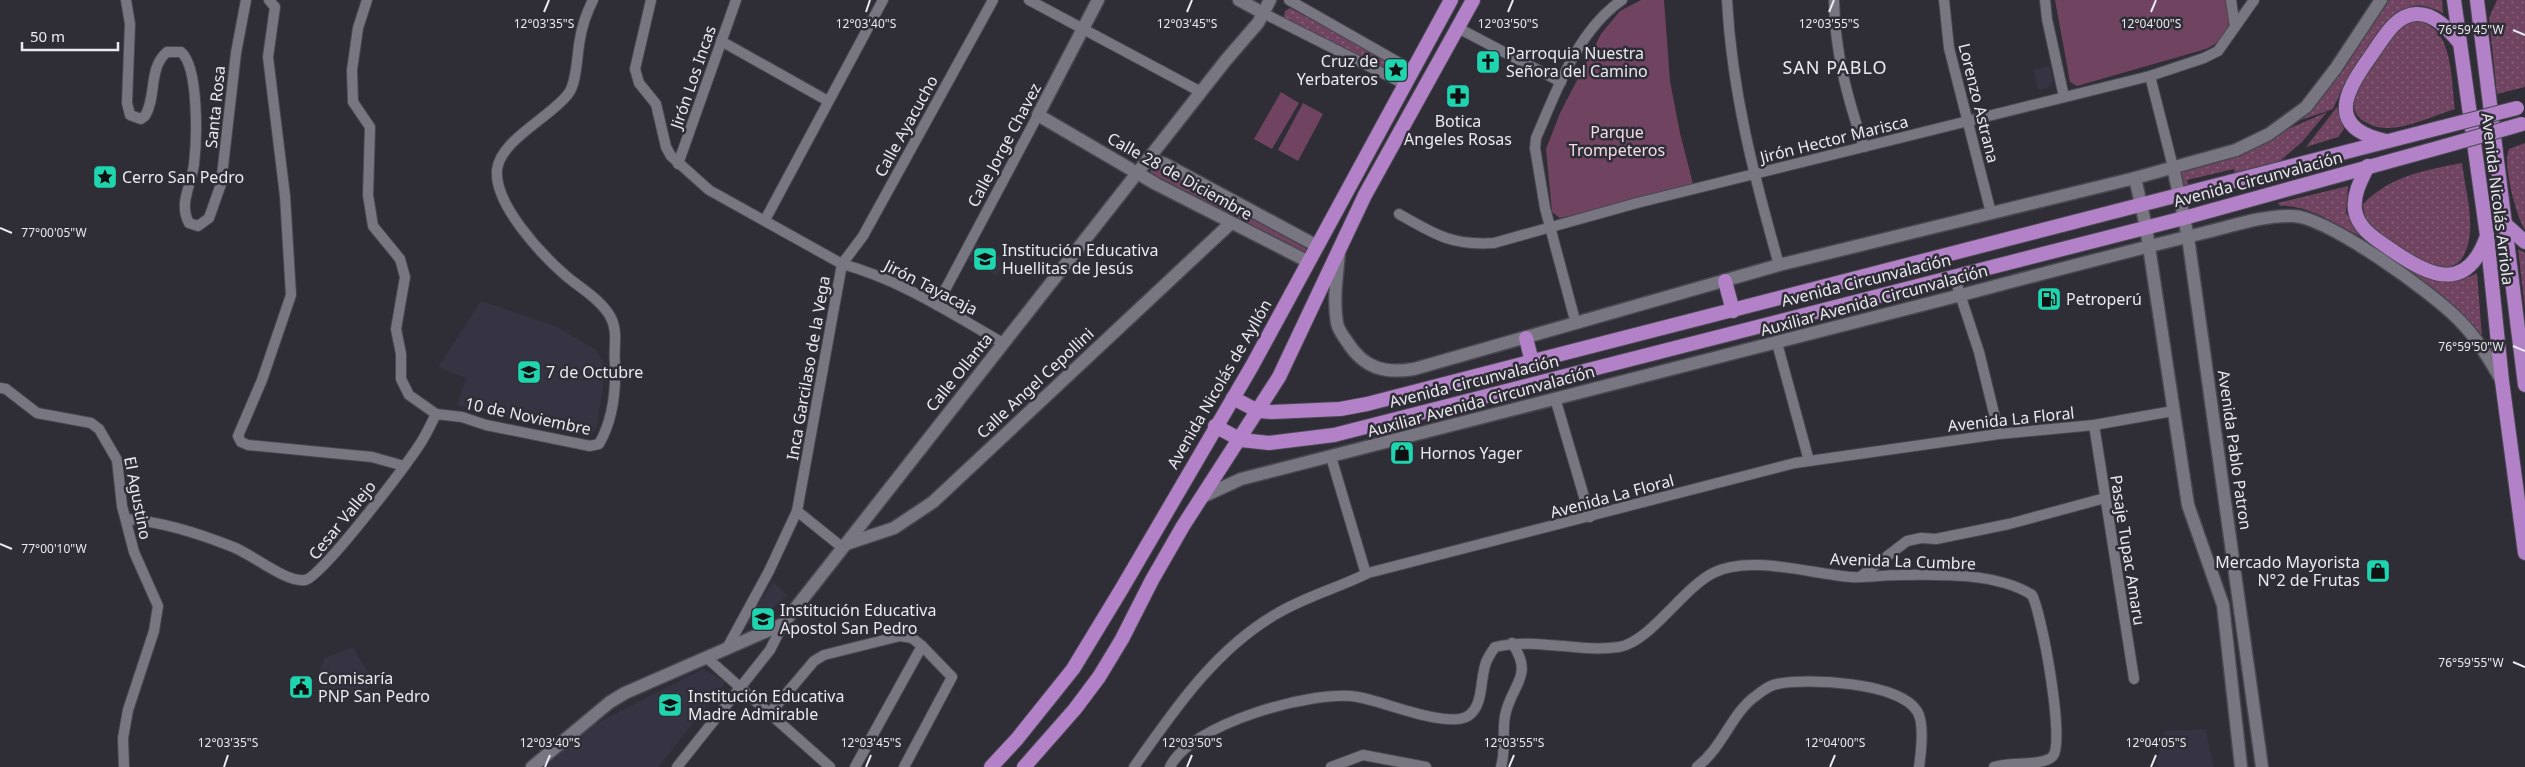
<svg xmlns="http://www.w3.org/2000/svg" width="2525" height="767" viewBox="0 0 2525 767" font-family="'Noto Sans',sans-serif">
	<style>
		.built { fill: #363443 }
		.grass { fill: url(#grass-dots) }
		.park { fill: #704461 }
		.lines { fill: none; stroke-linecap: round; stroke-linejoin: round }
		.minor-casing { stroke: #494850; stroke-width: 12 }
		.tertiary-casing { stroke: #494850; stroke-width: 15 }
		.primary-casing { stroke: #494850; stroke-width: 16 }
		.minor { stroke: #787681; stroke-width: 10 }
		.tertiary { stroke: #787681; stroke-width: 12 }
		.primary { stroke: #b281c7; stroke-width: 14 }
		.primary-bridge-casing { stroke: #494850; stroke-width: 16; stroke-linecap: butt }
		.primary-bridge { stroke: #b281c7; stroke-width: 14 }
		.ticks { fill: none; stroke: #e9e9ef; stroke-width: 2 }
		.labels { text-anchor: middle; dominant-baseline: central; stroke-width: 5; stroke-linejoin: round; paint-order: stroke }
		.poi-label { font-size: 16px; fill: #e9e9ef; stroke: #2f2d36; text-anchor: start }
		.street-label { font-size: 16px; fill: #e9e9ef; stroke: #2f2d36 }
		.park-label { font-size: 16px; fill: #f1dbe8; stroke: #2f2d36 }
		.neighbourhood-label { font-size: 18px; letter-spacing: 1px; fill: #e9e9ef; stroke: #2f2d36 }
		.ticks-label { font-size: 12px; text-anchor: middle; fill: #e9e9ef; stroke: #2f2d36; stroke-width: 5; stroke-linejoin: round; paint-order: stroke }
	</style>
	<defs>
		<pattern id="grass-dots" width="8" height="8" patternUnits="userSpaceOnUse" patternTransform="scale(1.25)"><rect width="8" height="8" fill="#704461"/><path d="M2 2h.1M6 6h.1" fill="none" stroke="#845f78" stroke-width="1.8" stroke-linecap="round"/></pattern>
	</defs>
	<rect width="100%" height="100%" fill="#2f2d36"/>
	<g class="built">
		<path d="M2050,66L2053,82L2049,87L2038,90L2033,70Z"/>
		<path d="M973,241L1006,260L997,276L964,257Z"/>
		<path d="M481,301L555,326L596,350L606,366L597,427L590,437L457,405L466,378L438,367Z"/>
		<path d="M773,582L787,595L761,619L748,625L746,621Z"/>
		<path d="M352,647L376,684L333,702L316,679L325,658Z"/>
		<path d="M703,669L726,682L658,767H538L589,727Z"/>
		<path d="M2205,729L2214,767H2155L2165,731Z"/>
	</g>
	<g class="grass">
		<path d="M2387,0H2442L2443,13C2418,1 2409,3 2388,22L2347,78L2333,109L2292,123Z"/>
		<path d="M2497,0H2525V87L2497,94L2489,18Z"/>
		<path d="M1290,8L1387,60L1382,70L1284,17L1285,11Z"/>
		<path d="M2414,21C2454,23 2451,80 2455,109C2436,115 2407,128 2389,128C2380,128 2374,127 2367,123C2339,109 2363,78 2375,61C2385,46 2394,26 2414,21Z"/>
		<path d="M2337,107L2344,129L2338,137L2306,147Z"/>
		<path d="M2327,112L2302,142L2275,165L2235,175L2234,169L2187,180L2189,187L2181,189L2176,171L2266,141L2288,129Z"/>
		<path d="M2525,143V230C2516,217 2502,163 2509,149Z"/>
		<path d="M2462,163C2465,190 2477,227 2465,253C2451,285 2409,255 2391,242C2384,237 2374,232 2370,225C2365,219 2364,212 2363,204C2390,176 2425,170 2462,163Z"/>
		<path d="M2348,186L2346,213L2365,235L2362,237C2337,225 2308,204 2280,206L2278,203Z"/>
		<path d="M2518,249L2525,253V309Z"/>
		<path d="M2403,265C2431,282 2446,289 2477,273L2482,337L2480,338C2458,306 2434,288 2402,267Z"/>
	</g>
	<g class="park">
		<path d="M1641,0H1664L1670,81L1680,133L1694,188L1560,218L1552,212L1546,149L1560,113L1601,34L1620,11Z"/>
		<path d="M2055,0H2225C2235,21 2228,39 2206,49L2077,86L2070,82Z"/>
		<path d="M1281,92L1299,103L1272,149L1254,139Z"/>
		<path d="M1303,103L1323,114L1298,161L1278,150Z"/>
		<path d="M1155,165L1307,249L1302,258L1150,174L1152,167Z"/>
	</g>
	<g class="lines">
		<defs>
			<g id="minor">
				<path d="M126,0L130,24L127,103L130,115L141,119L145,116C157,96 148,68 167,52H181C199,67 197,140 194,164C192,184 178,203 189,223L198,226L209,218L221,184L236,53L246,0"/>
				<path d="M269,0L275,7L268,57L285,196L291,295L262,380L238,436L241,442L248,445L372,457L404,466"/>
				<path d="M367,0L358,28L352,70L353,102L370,127L368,195L373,226L400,259L405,277L396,329L401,354V379L409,395L436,414L462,417L486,425L590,446L599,444C613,420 616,391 615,364C613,347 619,332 610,316C600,299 580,288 565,275C541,254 494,204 497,170C500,140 551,117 568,94C577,84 577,53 580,39C582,26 587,12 593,0"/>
				<path d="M651,0L635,69L639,83L656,104L666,147L671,156L709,190L842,264L797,511L769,571L726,650"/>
				<path d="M993,0L863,236L842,264C899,279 952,314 1003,343"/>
				<path d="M1029,0L1201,92"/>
				<path d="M1289,0L1412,70"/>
				<path d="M1727,0C1732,93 1754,176 1779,265"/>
				<path d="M1834,0C1835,53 1847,97 1864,147"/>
				<path d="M1944,0L1949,48L1991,213"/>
				<path d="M2045,0L2047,19L2064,97"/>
				<path d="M2231,0L2235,27"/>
				<path d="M1263,13L1404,84"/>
				<path d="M1458,28L1561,82"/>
				<path d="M721,41L828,101"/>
				<path d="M2150,76L2173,167"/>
				<path d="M678,164L736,0"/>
				<path d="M1399,214C1434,234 1452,246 1494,243L1637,203L2150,76L2204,58L2218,51L2254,0"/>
				<path d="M765,220L883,0"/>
				<path d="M1954,276L1979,352L1999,434"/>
				<path d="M937,305L1038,115"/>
				<path d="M1576,324L1545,208L1535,148L1536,138C1557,90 1577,31 1622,0"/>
				<path d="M1777,343L1809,461"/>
				<path d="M0,388L6,389L37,413L91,423L99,429L117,460L122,506L134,552L158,606L154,631L128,710L123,738L124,767"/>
				<path d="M1555,398L1590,517"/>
				<path d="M2094,425L2134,679"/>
				<path d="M1331,457L1366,574"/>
				<path d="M797,511L843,548"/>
				<path d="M127,519C164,522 198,533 233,547C252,554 286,583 305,580C321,578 407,464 420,444C426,435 431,424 436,414"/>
				<path d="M1860,577L1907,541L1921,538L1936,539L2009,524L2105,498"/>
				<path d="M707,658L830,767"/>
				<path d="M770,713L814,661L824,655L900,636L912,638L922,646L952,677L904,767"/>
				<path d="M677,767L770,650L783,624"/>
				<path d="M855,767L922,646"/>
				<path d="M1134,767C1174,710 1216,648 1278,613C1307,596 1338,588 1368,573L1795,463L1999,434L2094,425L2173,411"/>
				<path d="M1170,767C1190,724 1314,689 1358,697C1383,701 1447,729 1468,716C1485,705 1479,677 1487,660C1489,656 1492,651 1495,647C1537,637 1578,653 1619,647C1650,642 1682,589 1713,573C1749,554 1811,574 1851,577C1867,578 1883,575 1900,575C1940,574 1998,573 2032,595C2042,614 2065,741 2053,756C2043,767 2009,761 1994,767"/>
				<path d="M1331,767L1363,755L1426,767"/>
				<path d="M1501,767C1506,750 1502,733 1505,716C1511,684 1535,677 1512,643"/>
				<path d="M1697,767C1724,746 1731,713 1757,695C1762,691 1771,685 1777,684C1808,678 1899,682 1917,711C1925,723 1921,753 1919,767"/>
			</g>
			<g id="tertiary">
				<path d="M1098,0L1038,115L1156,184L1309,262"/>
				<path d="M1239,0L1263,13"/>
				<path d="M1148,159L1165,164L1317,246"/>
				<path d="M2173,167L2188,237L2262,767"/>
				<path d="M2135,178L2146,227L2188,505L2223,605L2241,767"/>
				<path d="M1339,253C1337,276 1333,300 1337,323C1338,330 1344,337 1348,343C1364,368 1385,374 1414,369L1779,265L2135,178L2236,150L2269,134L2306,107L2336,68L2381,0"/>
				<path d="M1202,497L1241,479C1481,416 1722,358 1961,295C2041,274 2120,253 2199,234C2230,227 2262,215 2293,216C2328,217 2433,293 2459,320C2477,338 2489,359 2502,381"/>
				<path d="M846,544L894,528L933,502L1231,223"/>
				<path d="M532,767L610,702L625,693L783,624L1226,60L1258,23L1270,0"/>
			</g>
			<g id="primary">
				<path d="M2454,0L2487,236L2502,381L2525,553"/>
				<path d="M2477,0L2525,385"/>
				<path d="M2386,141C2326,128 2344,93 2370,57C2382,41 2394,15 2416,14C2434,13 2448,29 2459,42"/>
				<path d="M2368,166C2361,180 2353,194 2355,210C2358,230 2378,240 2393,251C2431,277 2467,293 2487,236"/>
				<path d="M2505,224L2525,242"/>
				<path d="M1725,281L1733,311"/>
				<path d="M1526,338L1532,362"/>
				<path d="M1233,398L1258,411L1272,412L1340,409L1367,404L2439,128"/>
				<path d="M1215,426L1241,440L1269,443L1334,435L2184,218L2445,146"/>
				<path d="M991,767L1017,739L1073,669L1121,590L1252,366L1451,0"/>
				<path d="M1024,767L1075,709L1099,677L1122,639L1152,580L1183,526L1279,377L1365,195L1473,0"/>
			</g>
		</defs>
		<use href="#minor" class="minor-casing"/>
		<use href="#tertiary" class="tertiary-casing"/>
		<use href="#primary" class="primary-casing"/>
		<use href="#minor" class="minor"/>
		<use href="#tertiary" class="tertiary"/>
		<use href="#primary" class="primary"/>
		<defs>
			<g id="primary-bridge">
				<path d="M2439,128L2517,108"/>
				<path d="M2445,146L2522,124"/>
			</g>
		</defs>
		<use href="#primary-bridge" class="primary-bridge-casing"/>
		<use href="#primary-bridge" class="primary-bridge"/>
	</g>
	<path class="ticks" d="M544,12L549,0M866,12L870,0M1187,12L1192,0M1508,12L1513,0M1829,12L1834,0M2151,12L2156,0M2513,30L2525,35M0,228L12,233M2513,346L2525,351M0,544L12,549M2513,662L2525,667M224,767L228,755M545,767L550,755M866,767L871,755M1187,767L1192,755M1509,767L1514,755M1830,767L1835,755M2151,767L2156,755"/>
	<defs>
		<symbol id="church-square" viewBox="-11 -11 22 22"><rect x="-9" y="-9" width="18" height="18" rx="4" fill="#1fd5b0" stroke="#2f2d36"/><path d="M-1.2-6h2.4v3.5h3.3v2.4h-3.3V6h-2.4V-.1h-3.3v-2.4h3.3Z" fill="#111"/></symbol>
		<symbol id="sight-square" viewBox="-11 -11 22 22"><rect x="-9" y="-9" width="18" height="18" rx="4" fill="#1fd5b0" stroke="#2f2d36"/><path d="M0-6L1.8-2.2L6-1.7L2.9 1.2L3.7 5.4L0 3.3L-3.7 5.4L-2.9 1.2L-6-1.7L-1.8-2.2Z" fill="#111"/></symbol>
		<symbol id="pharmacy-square" viewBox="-11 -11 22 22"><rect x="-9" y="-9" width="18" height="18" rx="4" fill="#1fd5b0" stroke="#2f2d36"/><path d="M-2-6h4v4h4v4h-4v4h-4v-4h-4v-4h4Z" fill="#111"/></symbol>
		<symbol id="school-square" viewBox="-11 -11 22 22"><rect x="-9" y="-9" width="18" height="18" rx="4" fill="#1fd5b0" stroke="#2f2d36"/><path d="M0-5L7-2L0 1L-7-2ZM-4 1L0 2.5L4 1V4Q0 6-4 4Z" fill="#111"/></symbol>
		<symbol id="fuel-square" viewBox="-11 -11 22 22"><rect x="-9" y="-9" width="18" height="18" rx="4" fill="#1fd5b0" stroke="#2f2d36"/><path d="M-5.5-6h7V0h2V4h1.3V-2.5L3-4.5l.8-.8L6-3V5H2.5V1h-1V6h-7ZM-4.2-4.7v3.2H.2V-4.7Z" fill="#111"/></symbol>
		<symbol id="shop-square" viewBox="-11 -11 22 22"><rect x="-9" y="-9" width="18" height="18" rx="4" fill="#1fd5b0" stroke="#2f2d36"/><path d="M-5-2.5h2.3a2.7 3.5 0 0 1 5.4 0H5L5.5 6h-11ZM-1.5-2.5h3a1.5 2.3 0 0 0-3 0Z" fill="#111"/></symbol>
		<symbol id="civic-square" viewBox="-11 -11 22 22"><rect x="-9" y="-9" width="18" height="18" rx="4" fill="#1fd5b0" stroke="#2f2d36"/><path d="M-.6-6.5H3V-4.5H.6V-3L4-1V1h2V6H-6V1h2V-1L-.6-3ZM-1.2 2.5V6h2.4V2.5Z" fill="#111"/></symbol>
	</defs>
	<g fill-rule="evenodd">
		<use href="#church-square" x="1474" y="48" width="28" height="28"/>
		<use href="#sight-square" x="1382" y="56" width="28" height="28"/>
		<use href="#pharmacy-square" x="1444" y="82" width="28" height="28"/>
		<use href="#sight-square" x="91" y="163" width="28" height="28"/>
		<use href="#school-square" x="971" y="245" width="28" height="28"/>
		<use href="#fuel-square" x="2035" y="285" width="28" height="28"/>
		<use href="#school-square" x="515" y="358" width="28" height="28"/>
		<use href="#shop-square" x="1388" y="439" width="28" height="28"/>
		<use href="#shop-square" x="2364" y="557" width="28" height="28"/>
		<use href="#school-square" x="749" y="605" width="28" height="28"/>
		<use href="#civic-square" x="287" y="673" width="28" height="28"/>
		<use href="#school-square" x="656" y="691" width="28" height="28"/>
	</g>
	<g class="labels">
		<g class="poi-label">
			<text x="1506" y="53">Parroquia Nuestra<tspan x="1506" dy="18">Señora del Camino</tspan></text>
			<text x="1378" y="61" text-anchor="end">Cruz de<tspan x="1378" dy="18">Yerbateros</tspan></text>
			<text x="1458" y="121" text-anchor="middle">Botica<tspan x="1458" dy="18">Angeles Rosas</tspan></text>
			<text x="122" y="177">Cerro San Pedro</text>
			<text x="1002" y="250">Institución Educativa<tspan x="1002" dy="18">Huellitas de Jesús</tspan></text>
			<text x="2066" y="299">Petroperú</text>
			<text x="546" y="372">7 de Octubre</text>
			<text x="1420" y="453">Hornos Yager</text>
			<text x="2360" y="562" text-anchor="end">Mercado Mayorista<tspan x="2360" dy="18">N°2 de Frutas</tspan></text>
			<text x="780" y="610">Institución Educativa<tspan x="780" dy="18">Apostol San Pedro</tspan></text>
			<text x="318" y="678">Comisaría<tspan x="318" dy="18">PNP San Pedro</tspan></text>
			<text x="688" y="696">Institución Educativa<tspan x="688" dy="18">Madre Admirable</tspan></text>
		</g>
		<g class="street-label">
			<text transform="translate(693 77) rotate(-71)">Jirón Los Incas</text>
			<text transform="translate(1979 103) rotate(76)">Lorenzo Astrana</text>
			<text transform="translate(215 107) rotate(-84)">Santa Rosa</text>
			<text transform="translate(906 126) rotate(-61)">Calle Ayacucho</text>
			<text transform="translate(1834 139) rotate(-14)">Jirón Hector Marisca</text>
			<text transform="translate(1004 145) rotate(-62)">Calle Jorge Chavez</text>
			<text transform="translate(1180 176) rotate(29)">Calle 28 de Diciembre</text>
			<text transform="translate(2258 179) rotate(-15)">Avenida Circunvalación</text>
			<text transform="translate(2498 199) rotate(83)">Avenida Nicolás Arriola</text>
			<text transform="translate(1866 280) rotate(-14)">Avenida Circunvalación</text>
			<text transform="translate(931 287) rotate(27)">Jirón Tayacaja</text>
			<text transform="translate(1874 300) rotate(-15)">Auxiliar Avenida Circunvalación</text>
			<text transform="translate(808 368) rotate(-80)">Inca Garcilaso de la Vega</text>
			<text transform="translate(959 372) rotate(-51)">Calle Ollanta</text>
			<text transform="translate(1474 381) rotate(-14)">Avenida Circunvalación</text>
			<text transform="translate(1035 383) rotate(-43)">Calle Angel Cepollini</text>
			<text transform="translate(1219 384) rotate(-60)">Avenida Nicolás de Ayllón</text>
			<text transform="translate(1481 401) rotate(-15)">Auxiliar Avenida Circunvalación</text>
			<text transform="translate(528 416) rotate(12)">10 de Noviembre</text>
			<text transform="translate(2011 419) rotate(-6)">Avenida La Floral</text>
			<text transform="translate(2235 450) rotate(82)">Avenida Pablo Patron</text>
			<text transform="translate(1612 496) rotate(-15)">Avenida La Floral</text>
			<text transform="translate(138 498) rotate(79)">El Agustino</text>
			<text transform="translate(342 520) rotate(-51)">Cesar Vallejo</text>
			<text transform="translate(2128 550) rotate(81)">Pasaje Tupac Amaru</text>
			<text transform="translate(1903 561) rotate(2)">Avenida La Cumbre</text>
		</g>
		<g class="park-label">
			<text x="1617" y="132">Parque<tspan x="1617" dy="18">Trompeteros</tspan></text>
		</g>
		<g class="neighbourhood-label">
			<text x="1835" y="67">SAN PABLO</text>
		</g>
	</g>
	<g class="ticks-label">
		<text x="866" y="28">12°03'40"S</text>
		<text x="2151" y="28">12°04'00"S</text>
		<text x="544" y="28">12°03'35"S</text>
		<text x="1187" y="28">12°03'45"S</text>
		<text x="1508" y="28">12°03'50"S</text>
		<text x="1829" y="28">12°03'55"S</text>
		<text x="2471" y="34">76°59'45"W</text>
		<text x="54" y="237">77°00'05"W</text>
		<text x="2471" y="351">76°59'50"W</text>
		<text x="54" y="553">77°00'10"W</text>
		<text x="2471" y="667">76°59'55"W</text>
		<text x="228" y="747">12°03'35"S</text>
		<text x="550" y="747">12°03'40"S</text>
		<text x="871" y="747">12°03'45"S</text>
		<text x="1192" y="747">12°03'50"S</text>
		<text x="1514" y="747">12°03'55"S</text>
		<text x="1835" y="747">12°04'00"S</text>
		<text x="2156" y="747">12°04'05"S</text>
	</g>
	<path d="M22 42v8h96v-8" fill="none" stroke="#e9e9ef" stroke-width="2.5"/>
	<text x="30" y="42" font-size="15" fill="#e9e9ef" stroke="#2f2d36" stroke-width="4" paint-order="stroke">50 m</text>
</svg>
